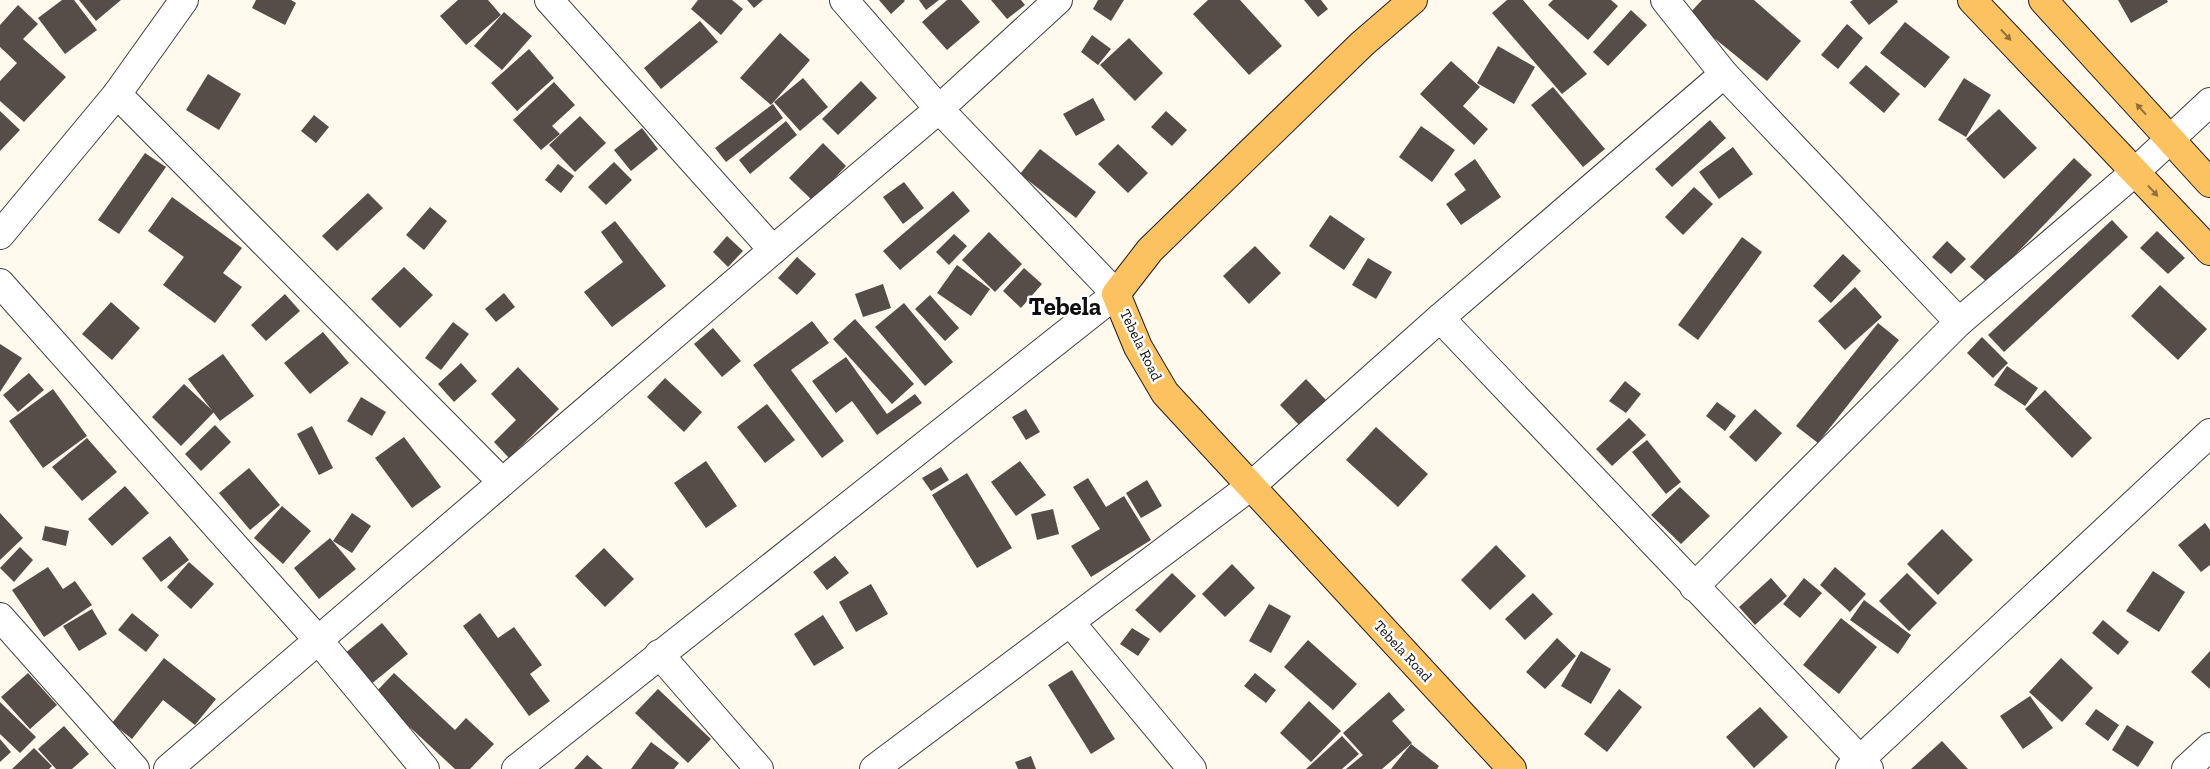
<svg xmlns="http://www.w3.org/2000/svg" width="2210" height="769" viewBox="0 0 2210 769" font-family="'Zilla Slab',serif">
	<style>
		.building { fill: #564d49 }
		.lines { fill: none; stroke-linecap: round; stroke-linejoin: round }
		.minor-casing { stroke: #404040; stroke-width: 30 }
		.major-casing { stroke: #1e1e1e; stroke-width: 30 }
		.minor { stroke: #fff; stroke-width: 28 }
		.major { stroke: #fcc260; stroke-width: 28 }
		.oneway { fill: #90713b }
		.labels { text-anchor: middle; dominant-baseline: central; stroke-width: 5; stroke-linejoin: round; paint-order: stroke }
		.street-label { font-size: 15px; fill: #0d0d0d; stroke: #fff }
		.town-label { font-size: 25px; font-weight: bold; fill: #0d0d0d; stroke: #fff }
	</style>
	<rect width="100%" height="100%" fill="#fff9ee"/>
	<g class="building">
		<path d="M62,0H74L97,30L65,54L38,18Z"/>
		<path d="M79,0H121L96,21Z"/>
		<path d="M256,0H291L296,3L285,25L252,8Z"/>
		<path d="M458,0H488L501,15L466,45L440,16Z"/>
		<path d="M698,0H732L743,9L721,35L691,9Z"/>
		<path d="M747,0H763L754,8Z"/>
		<path d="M879,0H904L905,1L891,14Z"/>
		<path d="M919,0H939L926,10Z"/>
		<path d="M947,0H961L980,22L947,50L922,22Z"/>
		<path d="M991,0H1021L1025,5L1007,19Z"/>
		<path d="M1098,0H1124L1111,21L1093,9Z"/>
		<path d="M1208,0H1240L1282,46L1249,75L1193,14Z"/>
		<path d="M1304,0H1321L1328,9L1318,17Z"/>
		<path d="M1507,0H1523L1587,74L1562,94L1492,13Z"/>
		<path d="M1553,0H1611L1618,6L1588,40L1548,5Z"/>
		<path d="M1702,0H1754L1801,41L1767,81L1687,16Z"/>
		<path d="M1853,0H1897L1898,2L1869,25L1850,2Z"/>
		<path d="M2118,0H2167L2168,2L2131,23Z"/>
		<path d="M18,5L38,24L23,39L66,77L24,122L0,101V81L17,63L0,47V25Z"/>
		<path d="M1631,10L1647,25L1608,66L1593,52Z"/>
		<path d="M504,12L532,36L502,70L474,46Z"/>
		<path d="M700,21L718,42L661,89L644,68Z"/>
		<path d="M1905,22L1950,57L1925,88L1880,53Z"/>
		<path d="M1847,24L1863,38L1838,69L1821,55Z"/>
		<path d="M780,33L810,60L771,105L740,78Z"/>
		<path d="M1092,35L1111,49L1098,65L1081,52Z"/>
		<path d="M1129,38L1163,73L1135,101L1100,65Z"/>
		<path d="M1498,46L1535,67L1514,104L1477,83Z"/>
		<path d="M529,49L554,78L517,111L491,83Z"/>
		<path d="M1451,61L1480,87L1463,106L1488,129L1474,145L1420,94Z"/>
		<path d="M1866,65L1900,94L1884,113L1849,83Z"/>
		<path d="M208,74L241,94L219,130L186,110Z"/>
		<path d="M803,78L828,107L800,131L774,102Z"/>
		<path d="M1964,78L1991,95L1966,137L1938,120Z"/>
		<path d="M861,81L877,98L838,135L822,119Z"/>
		<path d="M554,82L575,105L552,126L560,134L541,150L513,120Z"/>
		<path d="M1553,87L1605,149L1583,167L1531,105Z"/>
		<path d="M1093,98L1105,120L1076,136L1063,114Z"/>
		<path d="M773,104L783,118L726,162L715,148Z"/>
		<path d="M1999,109L2037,148L2004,179L1966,139Z"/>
		<path d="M0,111L20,130L0,151Z"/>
		<path d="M1166,111L1187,130L1172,146L1151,127Z"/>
		<path d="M314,115L329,127L316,143L301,131Z"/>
		<path d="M580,116L606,143L575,172L549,145Z"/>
		<path d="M1710,120L1726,138L1672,187L1655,169Z"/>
		<path d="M786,121L797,135L750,174L739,160Z"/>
		<path d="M1421,126L1455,150L1432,182L1399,157Z"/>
		<path d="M642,128L658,149L631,171L614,150Z"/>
		<path d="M823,143L846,166L813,201L789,178Z"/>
		<path d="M1118,144L1148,173L1128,193L1098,164Z"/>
		<path d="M1733,147L1753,174L1719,199L1699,172Z"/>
		<path d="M1040,149L1096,192L1076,218L1020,174Z"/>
		<path d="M145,153L166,167L119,234L98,220Z"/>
		<path d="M2074,158L2092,175L1988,283L1970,267Z"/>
		<path d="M1475,159L1501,197L1461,225L1446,204L1466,190L1454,174Z"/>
		<path d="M614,162L632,180L606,205L588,187Z"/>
		<path d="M558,164L574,176L561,193L545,180Z"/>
		<path d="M904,182L924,208L903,224L883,197Z"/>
		<path d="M1694,187L1713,204L1683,235L1665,217Z"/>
		<path d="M953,191L970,211L900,270L883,251Z"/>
		<path d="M368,193L383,208L337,251L322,236Z"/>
		<path d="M172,197L242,248L223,273L242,287L215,323L163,285L184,257L148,231Z"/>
		<path d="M430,207L447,221L424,250L406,235Z"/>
		<path d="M1330,215L1365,239L1344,270L1309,246Z"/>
		<path d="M2112,220L2128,237L2004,352L1988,335Z"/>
		<path d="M615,221L666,286L612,327L584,292L623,262L601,232Z"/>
		<path d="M2157,231L2185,258L2168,274L2140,248Z"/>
		<path d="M989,232L1022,264L995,292L962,260Z"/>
		<path d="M954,234L967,246L949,265L936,252Z"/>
		<path d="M727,236L743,251L728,267L713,252Z"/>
		<path d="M1742,237L1762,252L1698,340L1678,325Z"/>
		<path d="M1947,241L1966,259L1951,274L1932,257Z"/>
		<path d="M1255,246L1281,273L1249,304L1223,276Z"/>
		<path d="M1843,254L1861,271L1831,303L1813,286Z"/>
		<path d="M797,257L816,274L797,295L778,278Z"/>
		<path d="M1368,258L1392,272L1376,299L1352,285Z"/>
		<path d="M957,265L990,289L971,316L937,293Z"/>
		<path d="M404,267L433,295L400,328L371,299Z"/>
		<path d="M1024,268L1042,284L1021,308L1003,291Z"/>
		<path d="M883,284L891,308L863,317L855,294Z"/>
		<path d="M2160,285L2207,329L2178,360L2131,316Z"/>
		<path d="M1855,287L1882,317L1845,350L1818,321Z"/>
		<path d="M504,293L515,307L496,322L485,309Z"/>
		<path d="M285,294L300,311L266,341L251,325Z"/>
		<path d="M930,295L959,328L945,341L915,309Z"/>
		<path d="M111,302L140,328L112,360L82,334Z"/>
		<path d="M904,303L953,362L925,386L875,327Z"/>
		<path d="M855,319L914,384L892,404L833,339Z"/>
		<path d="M812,321L829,343L791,370L844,441L822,458L753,365Z"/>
		<path d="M453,322L469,334L441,370L425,358Z"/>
		<path d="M1878,323L1899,340L1818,443L1796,426Z"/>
		<path d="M713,328L741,361L722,377L694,344Z"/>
		<path d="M323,332L349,363L310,394L284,363Z"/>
		<path d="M1982,337L2008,363L1993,378L1967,353Z"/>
		<path d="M0,344L22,358L0,392Z"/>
		<path d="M223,354L254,396L220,421L188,379Z"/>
		<path d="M846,357L887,414L915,394L922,403L877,435L852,401L836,413L812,381Z"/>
		<path d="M461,363L477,381L454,402L438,384Z"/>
		<path d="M2007,366L2038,388L2025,406L1994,385Z"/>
		<path d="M518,367L559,409L509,458L494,442L516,420L491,394Z"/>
		<path d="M29,373L44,390L18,412L3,395Z"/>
		<path d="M665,378L702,412L684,432L647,397Z"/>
		<path d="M1306,379L1326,400L1299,425L1280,405Z"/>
		<path d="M1625,381L1641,394L1626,413L1609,401Z"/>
		<path d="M184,384L214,412L181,446L152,417Z"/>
		<path d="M53,389L87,436L43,468L9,421Z"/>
		<path d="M2045,390L2092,438L2072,458L2025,409Z"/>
		<path d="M361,397L386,412L372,436L347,421Z"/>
		<path d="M1717,402L1736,416L1725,431L1706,416Z"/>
		<path d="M767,404L795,440L765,463L737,427Z"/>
		<path d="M1026,409L1040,432L1026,440L1012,417Z"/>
		<path d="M1755,409L1782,433L1756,462L1729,437Z"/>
		<path d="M1629,418L1646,435L1612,466L1596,449Z"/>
		<path d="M215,425L231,442L201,471L185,454Z"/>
		<path d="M312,426L333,468L319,475L297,434Z"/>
		<path d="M1376,427L1428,474L1398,507L1346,460Z"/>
		<path d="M404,437L441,487L412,508L375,458Z"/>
		<path d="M87,438L117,472L82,501L52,467Z"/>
		<path d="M1647,440L1681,482L1666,494L1632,452Z"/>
		<path d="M706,461L737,506L706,528L674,483Z"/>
		<path d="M1020,461L1046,495L1016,516L991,482Z"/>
		<path d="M941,467L949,480L931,491L922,478Z"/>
		<path d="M249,468L280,505L250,530L219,493Z"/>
		<path d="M967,473L1012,548L977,568L932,495Z"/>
		<path d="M1088,478L1106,507L1124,496L1151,540L1091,577L1071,546L1100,529L1073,487Z"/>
		<path d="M1147,480L1162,506L1141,518L1126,493Z"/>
		<path d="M125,486L149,513L112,546L88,519Z"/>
		<path d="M1680,487L1710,516L1681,544L1651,515Z"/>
		<path d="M282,506L311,531L283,564L254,538Z"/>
		<path d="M1053,509L1059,534L1037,540L1031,514Z"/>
		<path d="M0,513L23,538L0,560Z"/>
		<path d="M352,513L371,526L352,553L333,541Z"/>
		<path d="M2205,523L2210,530V565L2201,572L2178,545Z"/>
		<path d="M45,526L69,531L66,546L42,540Z"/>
		<path d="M1942,529L1973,560L1938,595L1907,564Z"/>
		<path d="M170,536L189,560L161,582L142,558Z"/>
		<path d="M330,538L356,569L319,599L294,568Z"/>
		<path d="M1496,545L1526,576L1490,610L1461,580Z"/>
		<path d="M20,547L33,560L14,582L0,568Z"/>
		<path d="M604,548L634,579L605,607L575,576Z"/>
		<path d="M835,556L849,573L827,590L813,572Z"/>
		<path d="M189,562L214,584L191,609L167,587Z"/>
		<path d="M1232,564L1255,588L1225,617L1202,594Z"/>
		<path d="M48,567L63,589L75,581L92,605L44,637L12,590Z"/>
		<path d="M1835,567L1866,594L1850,612L1820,585Z"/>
		<path d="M2153,571L2185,592L2159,632L2126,611Z"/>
		<path d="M1172,573L1196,596L1160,633L1135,610Z"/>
		<path d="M1907,573L1937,603L1909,631L1879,601Z"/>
		<path d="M1771,578L1787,596L1755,625L1739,607Z"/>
		<path d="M1804,578L1822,593L1800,618L1783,604Z"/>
		<path d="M871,584L888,614L856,632L839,602Z"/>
		<path d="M1533,593L1553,614L1525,640L1505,619Z"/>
		<path d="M1864,600L1911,635L1898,654L1850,620Z"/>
		<path d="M1269,604L1291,616L1271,653L1249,641Z"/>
		<path d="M92,609L107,634L79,651L63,626Z"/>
		<path d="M132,613L159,635L146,652L118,630Z"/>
		<path d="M480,613L498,638L514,627L542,665L530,674L550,701L529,716L463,626Z"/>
		<path d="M823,615L844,648L814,666L794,634Z"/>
		<path d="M1841,618L1877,647L1839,694L1803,665Z"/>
		<path d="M2103,620L2129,642L2118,655L2092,633Z"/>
		<path d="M382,623L408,654L370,685L344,654Z"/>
		<path d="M1132,628L1150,639L1138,656L1120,644Z"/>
		<path d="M1557,638L1576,656L1545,689L1526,672Z"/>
		<path d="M1308,640L1357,684L1333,710L1284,667Z"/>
		<path d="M1581,651L1611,669L1591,704L1561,686Z"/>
		<path d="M2210,651V689L2191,672Z"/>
		<path d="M164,658L216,699L195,725L163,700L132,739L112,723Z"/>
		<path d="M2061,658L2093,688L2062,722L2029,692Z"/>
		<path d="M1072,670L1115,739L1091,754L1048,685Z"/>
		<path d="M28,673L57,705L30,729L1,697Z"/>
		<path d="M394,673L455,730L466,718L494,744L470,769H455L374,694Z"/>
		<path d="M1255,673L1276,690L1266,703L1244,686Z"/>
		<path d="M658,689L711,739L688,763L635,713Z"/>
		<path d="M1619,689L1642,707L1607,752L1584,734Z"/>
		<path d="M1389,692L1405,710L1392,721L1412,743L1382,769H1346L1363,755L1343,733Z"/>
		<path d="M2030,696L2053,728L2023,749L2000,716Z"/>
		<path d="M1309,701L1341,731L1311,762L1280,733Z"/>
		<path d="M0,702L36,737L20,753L0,734Z"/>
		<path d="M1760,707L1788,737L1754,768L1726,737Z"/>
		<path d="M2096,709L2119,725L2108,741L2085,724Z"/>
		<path d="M2127,725L2154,742L2138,767L2112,750Z"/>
		<path d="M64,726L89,754L72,769H56L38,749Z"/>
		<path d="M1342,736L1359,754L1342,769H1306Z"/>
		<path d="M0,739L11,752L0,762Z"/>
		<path d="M1942,741L1968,769H1911Z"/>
		<path d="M651,742L679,763L674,769H631Z"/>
		<path d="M1411,744L1439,766L1437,769H1391Z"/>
		<path d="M34,748L52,766L49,769H12Z"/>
		<path d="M587,755L603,769H574Z"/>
		<path d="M1031,756L1036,769H1018L1015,762Z"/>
	</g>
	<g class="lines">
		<defs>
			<g id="minor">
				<path d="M549,0L773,250"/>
				<path d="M1665,0L1724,74L1959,322"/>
				<path d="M117,94L502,482"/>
				<path d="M0,235L117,94L184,0"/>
				<path d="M0,283L319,641L425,769"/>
				<path d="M1440,318L1869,769"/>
				<path d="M1694,587L1959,322L2135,172L2210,102"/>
				<path d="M0,617L135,769"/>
				<path d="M1070,622L1192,769"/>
				<path d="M659,654L759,769"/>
				<path d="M168,769L773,250L939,109L1058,0"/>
				<path d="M516,769L1116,294L939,109L844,0"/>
				<path d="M874,769L1251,486L1440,318L1724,74"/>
				<path d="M1850,769L2210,433"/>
				<path d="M2186,769L2210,747"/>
			</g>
			<g id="major">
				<path d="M1413,0L1362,44L1150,250L1116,294L1138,347L1165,393L1512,769"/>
				<path d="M1972,0L2210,251"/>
				<path d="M2043,0L2210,183"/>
			</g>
		</defs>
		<use href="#minor" class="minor-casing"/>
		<use href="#major" class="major-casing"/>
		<use href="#minor" class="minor"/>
		<use href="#major" class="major"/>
	</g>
	<defs><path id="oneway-solid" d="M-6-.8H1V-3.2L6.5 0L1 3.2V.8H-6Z" transform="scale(1.25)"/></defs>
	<g class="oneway">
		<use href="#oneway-solid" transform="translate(2006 35) rotate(47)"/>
		<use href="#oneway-solid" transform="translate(2141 109) rotate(-132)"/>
		<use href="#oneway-solid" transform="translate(2153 191) rotate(47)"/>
	</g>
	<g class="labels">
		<g class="street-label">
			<text transform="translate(1141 345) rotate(64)">Tebela Road</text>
			<text transform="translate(1403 651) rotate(47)">Tebela Road</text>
		</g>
		<g class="town-label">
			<text x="1065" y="306">Tebela</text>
		</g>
	</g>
</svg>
